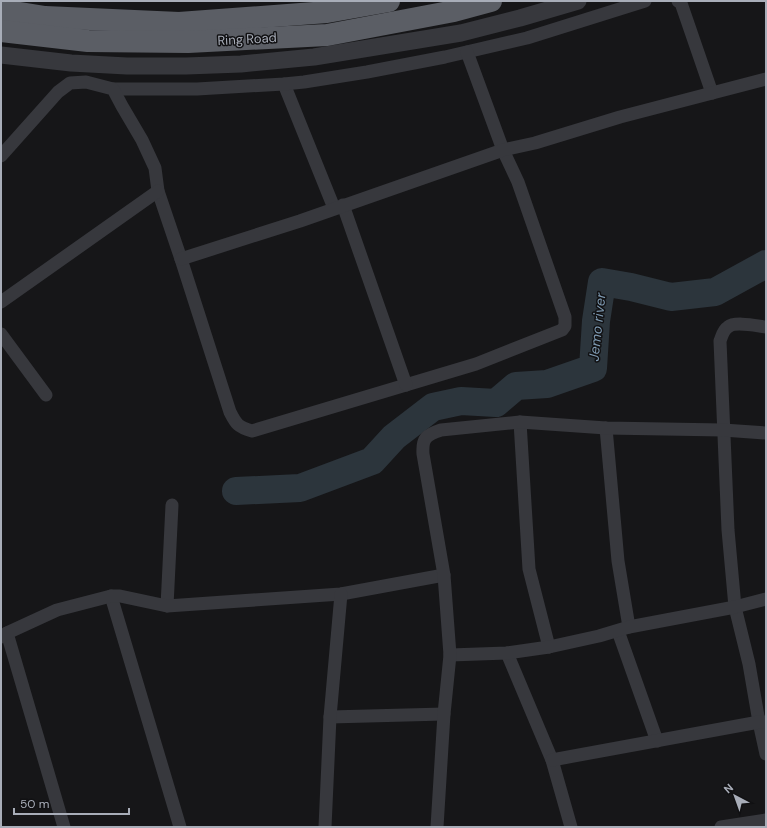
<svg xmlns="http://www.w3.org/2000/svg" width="767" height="828" viewBox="0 0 767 828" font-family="'DM Sans',sans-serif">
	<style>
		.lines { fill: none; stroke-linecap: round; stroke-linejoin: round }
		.river { stroke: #2c353c; stroke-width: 28 }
		.minor { stroke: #37383d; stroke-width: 13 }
		.tertiary { stroke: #37383d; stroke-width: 17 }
		.trunk { stroke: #5b5e65; stroke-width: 22 }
		.labels { text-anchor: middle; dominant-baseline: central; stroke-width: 3; stroke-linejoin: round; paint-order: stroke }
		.street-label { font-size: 13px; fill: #a8adb8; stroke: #111113 }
		.water-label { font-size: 14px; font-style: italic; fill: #7f9bb3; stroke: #111113 }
	</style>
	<rect width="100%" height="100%" fill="#161618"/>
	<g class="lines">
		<path class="river" d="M236,491L300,488L372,461L394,437L433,407L461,401L496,403L516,386L547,384L593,368L596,321L602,282L631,287L671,297L715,292L766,264"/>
		<g class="minor">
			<path d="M678,1L681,3L712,93"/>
			<path d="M284,84L334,208"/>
			<path d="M113,89H197L284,84L304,82L367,72L445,57L527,38L645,1"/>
			<path d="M1,156L58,92L70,83L86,82L113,89L122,106L142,140L155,168L158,191L181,259L230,412C236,424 238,427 252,431L476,364L562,330L565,326V317L518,182L503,150L467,52"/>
			<path d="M343,205L406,385"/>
			<path d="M181,259L300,221L503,150L535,143L620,117L766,79"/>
			<path d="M1,302L158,191"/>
			<path d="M766,327C757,326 735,321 728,327C723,330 722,336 720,341L728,530L735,607L749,664L759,722L766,754"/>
			<path d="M1,334L46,395"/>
			<path d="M520,422L529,569L549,647"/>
			<path d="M606,428L618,561L629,627"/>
			<path d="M111,596L180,827"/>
			<path d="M167,606L172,505"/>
			<path d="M618,631L657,741"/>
			<path d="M7,633L64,827"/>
			<path d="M1,637L7,633L57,610L111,596H120L167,606L341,594L444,575"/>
			<path d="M507,653L552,760L571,827"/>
			<path d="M450,655L507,653L549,647L599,636L629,627L735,607L766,599"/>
			<path d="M330,717L444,714"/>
			<path d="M552,760L759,722H766"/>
			<path d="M325,827L330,717L341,594"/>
			<path d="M437,827L444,714L450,655L444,575L423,454C422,438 426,435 441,430L520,422L606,428L723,430L766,433"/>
			<path d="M721,827L766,820"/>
		</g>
		<path class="tertiary" d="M1,55L71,63L127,66H186L241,64L314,57L461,33L520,18L578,1"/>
		<g class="trunk">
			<path d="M1,10L45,17L179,23L327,12L389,1"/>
			<path d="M1,31L88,41L188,42L327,35L454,11L491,1"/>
		</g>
	</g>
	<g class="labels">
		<g class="street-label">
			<text transform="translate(247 39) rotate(-3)">Ring Road</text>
		</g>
		<g class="water-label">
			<text transform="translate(597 327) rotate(-84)">Jemo river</text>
		</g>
	</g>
	<rect width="767" height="828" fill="none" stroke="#a8adb8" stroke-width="4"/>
	<g transform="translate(735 796) rotate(319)" stroke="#111113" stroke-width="3" paint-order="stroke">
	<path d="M0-3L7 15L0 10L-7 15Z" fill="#a8adb8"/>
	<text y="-6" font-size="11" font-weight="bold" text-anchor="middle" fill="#a8adb8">N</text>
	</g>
	<path d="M14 808v6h115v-6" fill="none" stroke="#a8adb8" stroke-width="2"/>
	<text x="20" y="808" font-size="12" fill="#a8adb8" stroke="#111113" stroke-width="3" paint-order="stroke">50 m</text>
</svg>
